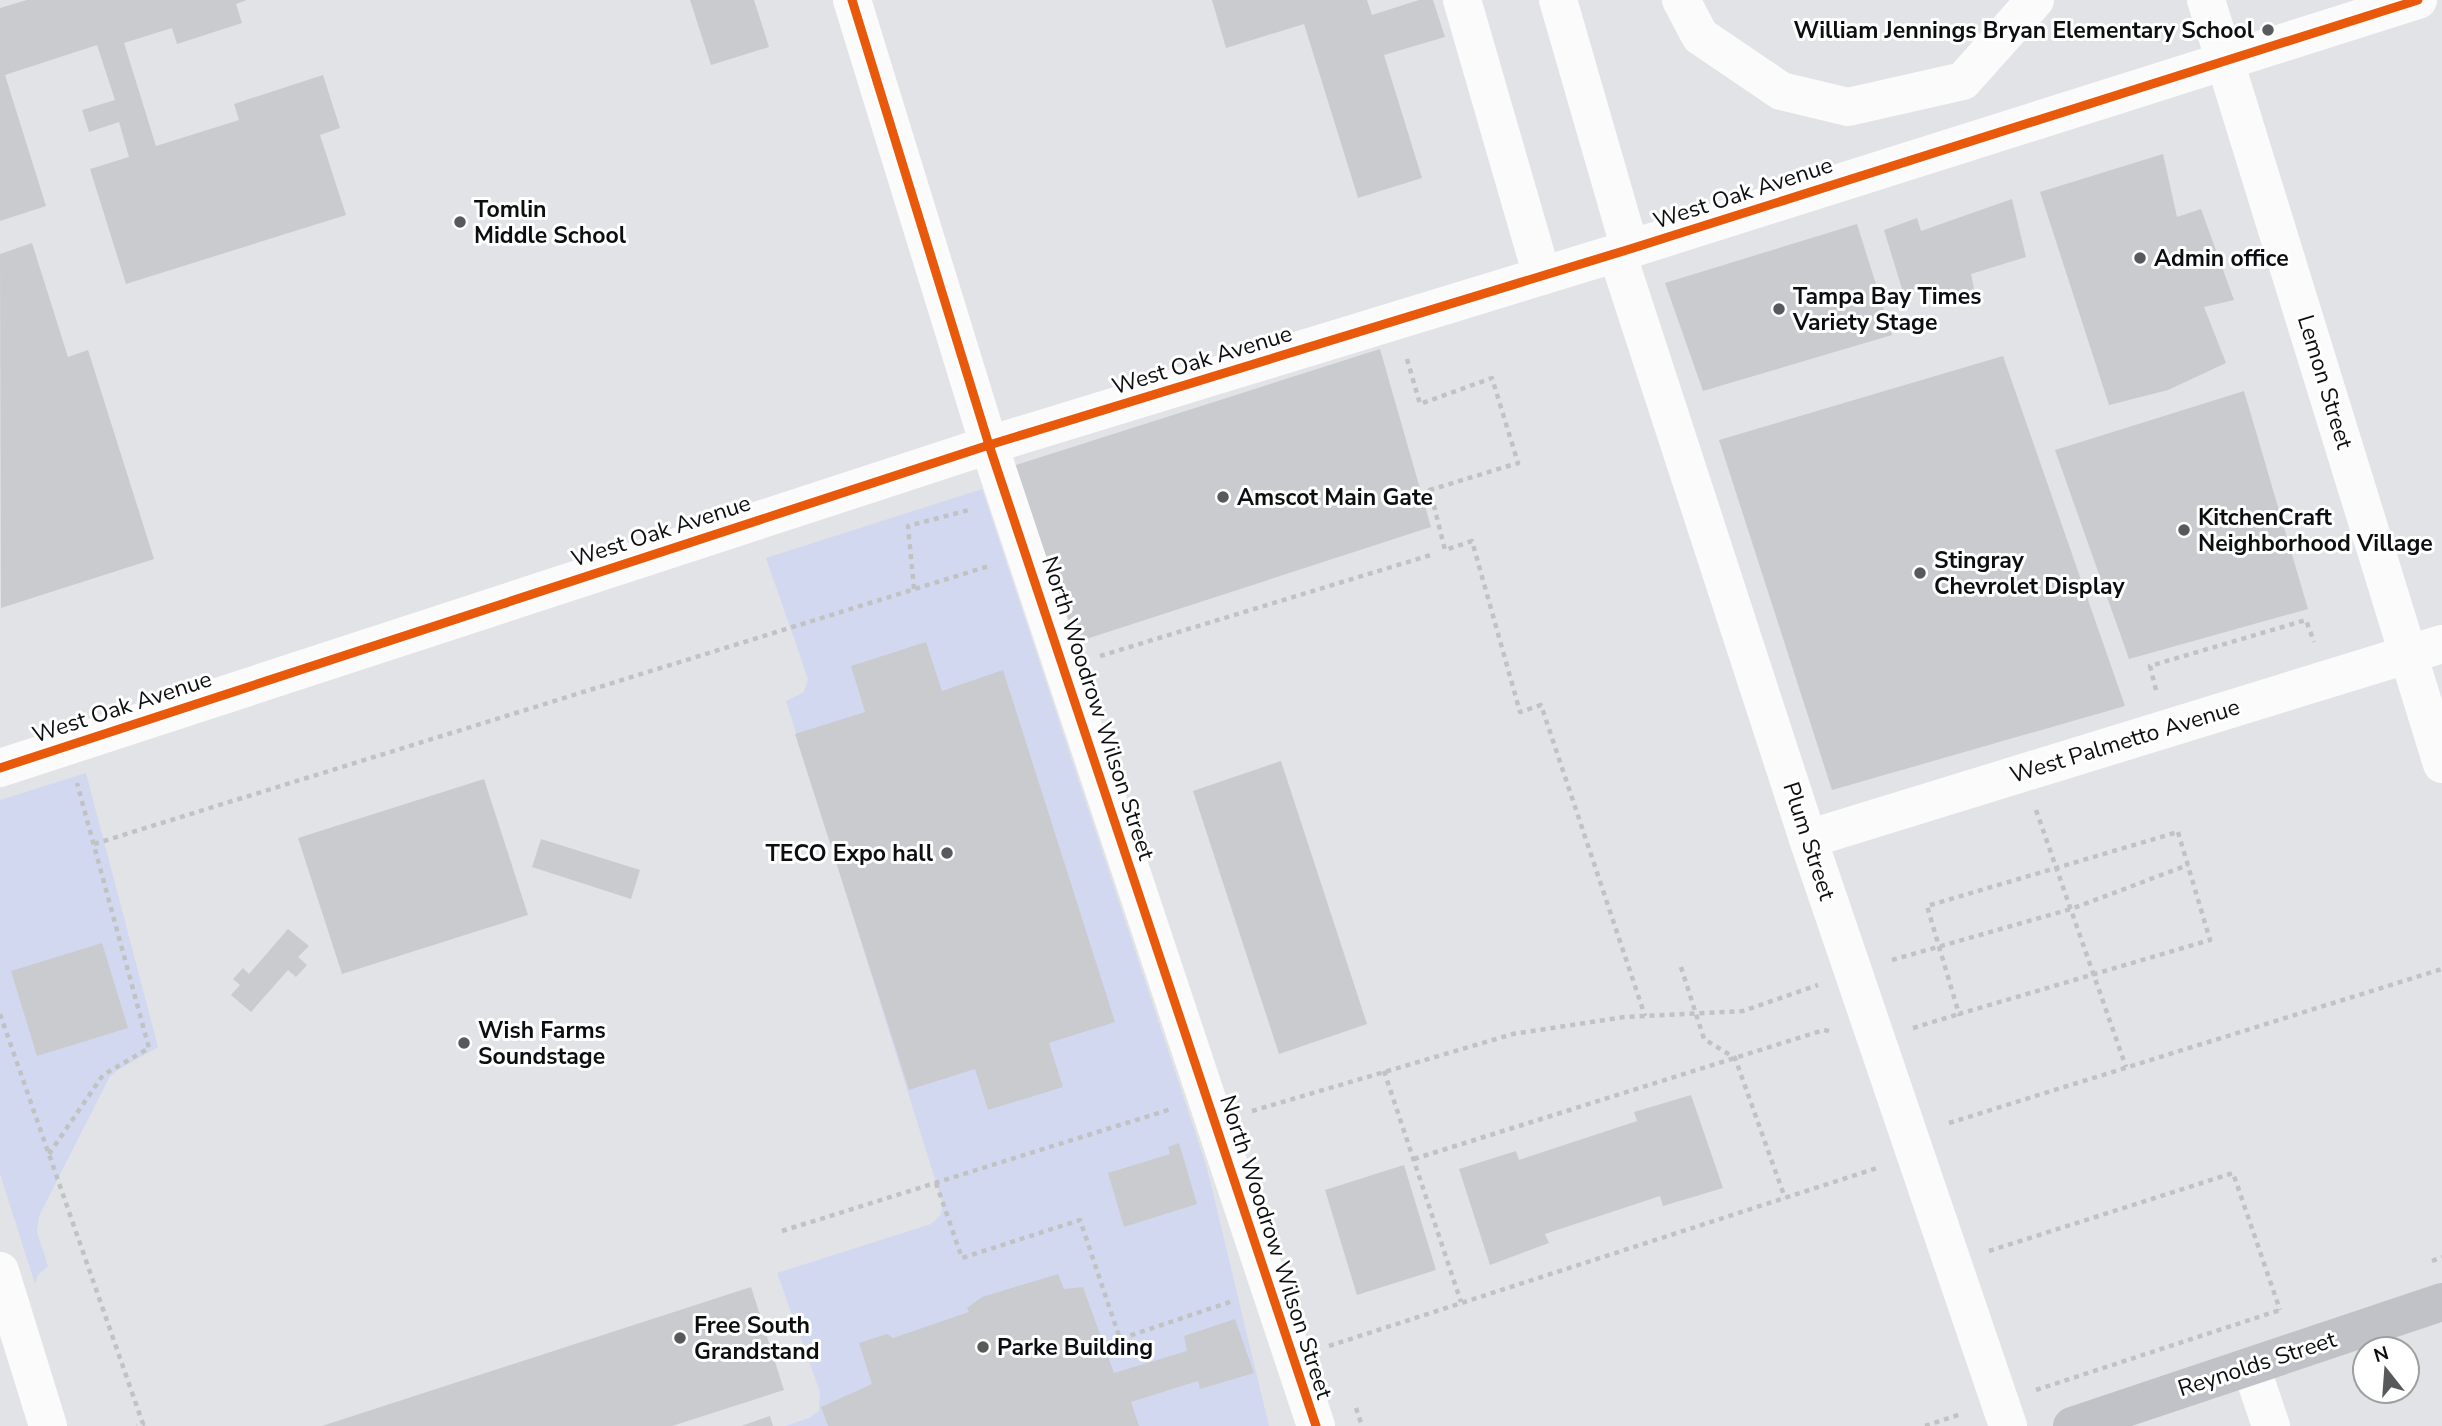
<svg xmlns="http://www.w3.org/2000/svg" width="2442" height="1426" viewBox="0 0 2442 1426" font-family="'Nunito Sans',sans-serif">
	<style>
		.green { fill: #d3d8f1 }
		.building { fill: #cacbce }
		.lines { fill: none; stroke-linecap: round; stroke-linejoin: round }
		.path { stroke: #c1c2c2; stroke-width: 4.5; stroke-dasharray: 5 5; stroke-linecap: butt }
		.minor { stroke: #fbfbfb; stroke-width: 38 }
		.major { stroke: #c1c2c7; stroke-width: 38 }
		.cycleway-casing { stroke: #fff; stroke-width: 13 }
		.cycleway { stroke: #e8590c; stroke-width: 9 }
		.poi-dot { fill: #58595b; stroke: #fff; stroke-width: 2.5 }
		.labels { text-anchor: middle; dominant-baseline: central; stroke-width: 6; stroke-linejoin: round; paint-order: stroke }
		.poi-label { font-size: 23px; font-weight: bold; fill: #0d0e10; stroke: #fff; text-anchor: start }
		.street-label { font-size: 23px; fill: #0d0e10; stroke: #fff }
	</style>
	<rect width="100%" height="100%" fill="#e2e3e7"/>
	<g class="green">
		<path d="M982,489L1207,1168L1269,1426H785L809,1418L819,1411L820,1392L777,1273L931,1224L940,1216L943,1205L786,701L804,692L808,679L766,558Z"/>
		<path d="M86,773L158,1047L116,1071L109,1078L39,1216L37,1232L48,1266L38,1275L35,1284L0,1174V800Z"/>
	</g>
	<g class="building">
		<path d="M27,0H247L236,4L242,23L177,44L172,28L124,43L156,146L239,120L234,104L323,75L340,128L320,135L346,215L126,284L90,169L129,157L119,122L89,132L82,110L115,100L97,45L5,75L46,206L0,221V8Z"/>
		<path d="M690,0H754L769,47L711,65Z"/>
		<path d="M1212,0H1367L1372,15L1419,0H1433L1445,37L1384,55L1422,178L1358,198L1304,24L1226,48Z"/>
		<path d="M2163,154L2177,217L2201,209L2234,300L2204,307L2226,363L2168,390L2109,405L2040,192Z"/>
		<path d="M2012,199L2026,257L1971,274L1974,289L1927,302L1921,289L1903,292L1884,230L1917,218L1921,231Z"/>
		<path d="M1857,224L1892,335L1703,391L1665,283Z"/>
		<path d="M32,243L68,357L88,350L154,559L1,608L0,254Z"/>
		<path d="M1380,349L1431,527L1077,642L1013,466Z"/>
		<path d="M2003,356L2125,706L1832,790L1719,440Z"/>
		<path d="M2244,391L2308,609L2129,659L2055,450Z"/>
		<path d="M926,642L942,691L1003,670L1115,1022L1049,1043L1063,1087L988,1110L975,1069L909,1090L795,734L865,712L851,666Z"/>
		<path d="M1281,761L1367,1024L1279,1054L1193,791Z"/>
		<path d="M484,779L528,915L342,974L298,838Z"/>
		<path d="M541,839L640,870L631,899L532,867Z"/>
		<path d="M288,929L309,946L298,957L307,965L296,977L288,970L251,1012L231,995L240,985L233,979L243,968L249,974Z"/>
		<path d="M102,943L128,1028L37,1056L11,971Z"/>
		<path d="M1691,1095L1723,1188L1663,1206L1660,1196L1545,1234L1549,1243L1490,1265L1459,1169L1516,1151L1519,1160L1637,1121L1634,1112Z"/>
		<path d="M1179,1143L1197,1204L1124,1227L1108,1173L1170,1154L1168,1147Z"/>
		<path d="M1404,1165L1436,1270L1357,1295L1325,1190Z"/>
		<path d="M1058,1274L1064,1289L1083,1287L1114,1373L1187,1351L1184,1336L1235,1319L1254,1373L1200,1389L1198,1381L1131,1402L1139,1426H828L821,1407L872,1384L859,1343L887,1334L893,1338L969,1312L967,1308L982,1297Z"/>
		<path d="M751,1287L784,1390L672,1426H322Z"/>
		<path d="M770,1416L773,1426H741Z"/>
	</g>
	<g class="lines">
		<g class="path">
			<path d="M1407,359L1420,404L1492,378L1518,463L1430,490L1445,550L1472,541L1520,712L1541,705L1645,1016"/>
			<path d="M914,589L908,526L969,510"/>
			<path d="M1100,656L1434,554"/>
			<path d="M2156,690L2150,666L2306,620L2314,642"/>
			<path d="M2036,810L2126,1067"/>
			<path d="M2178,832L2210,940L1959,1014L1927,906Z"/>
			<path d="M94,844L989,566"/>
			<path d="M1892,960L2071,909L2188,865"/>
			<path d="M1681,967L1704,1039L1735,1058L1785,1198"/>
			<path d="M0,1014L143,1424L137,1426"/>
			<path d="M1913,1028L1959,1014"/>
			<path d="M1384,1071L1461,1302"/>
			<path d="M1252,1111L1513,1034L1624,1017L1743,1011L1818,985"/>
			<path d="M1949,1123L2442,969"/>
			<path d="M49,1154L103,1075L149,1048L77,783"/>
			<path d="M1414,1159L1824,1030L1833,1032"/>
			<path d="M936,1183L962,1258L1080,1220L1120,1339L1233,1301"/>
			<path d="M782,1231L1171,1109"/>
			<path d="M1989,1251L2233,1173L2280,1310"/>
			<path d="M2432,1261L2442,1257"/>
			<path d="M1329,1346L1877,1168"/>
			<path d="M2036,1390L2280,1310"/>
			<path d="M1356,1408L1362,1426"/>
			<path d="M1925,1426L1961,1414"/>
		</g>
		<g class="minor">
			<path d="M852,0L989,445L1316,1426"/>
			<path d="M1462,0L1542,276"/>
			<path d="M1558,0L1630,249"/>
			<path d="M1681,0L1700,36L1781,91L1848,107L1963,81L2035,0"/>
			<path d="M2206,0L2442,764"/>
			<path d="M1617,253L1808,839L2008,1426"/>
			<path d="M0,768L989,445L1630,249L2418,0"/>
			<path d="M1808,839L2442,644"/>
			<path d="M0,1271L48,1426"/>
			<path d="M2251,1367L2271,1426"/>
		</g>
		<path class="major" d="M2072,1426L2442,1302"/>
		<defs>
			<g id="cycleway">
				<path d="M852,0L989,445L1316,1426"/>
				<path d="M0,768L989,445L1630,249L2418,0"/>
			</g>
		</defs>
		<use href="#cycleway" class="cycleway-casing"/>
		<use href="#cycleway" class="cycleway"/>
	</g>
	<g class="poi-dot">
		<circle cx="2268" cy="30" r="7"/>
		<circle cx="460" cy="222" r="7"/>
		<circle cx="2140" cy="258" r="7"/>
		<circle cx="1779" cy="309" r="7"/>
		<circle cx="1223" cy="497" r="7"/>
		<circle cx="2184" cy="530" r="7"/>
		<circle cx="1920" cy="573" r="7"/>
		<circle cx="947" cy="853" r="7"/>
		<circle cx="464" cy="1043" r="7"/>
		<circle cx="680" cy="1338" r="7"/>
		<circle cx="983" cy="1347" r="7"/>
	</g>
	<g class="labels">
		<g class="poi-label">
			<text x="2254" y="30" text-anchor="end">William Jennings Bryan Elementary School</text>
			<text x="474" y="209">Tomlin<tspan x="474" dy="26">Middle School</tspan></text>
			<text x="2154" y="258">Admin office</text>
			<text x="1793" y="296">Tampa Bay Times<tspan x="1793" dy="26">Variety Stage</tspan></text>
			<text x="1237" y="497">Amscot Main Gate</text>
			<text x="2198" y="517">KitchenCraft<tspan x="2198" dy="26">Neighborhood Village</tspan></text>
			<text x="1934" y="560">Stingray<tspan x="1934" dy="26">Chevrolet Display</tspan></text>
			<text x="933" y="853" text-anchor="end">TECO Expo hall</text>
			<text x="478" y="1030">Wish Farms<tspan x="478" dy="26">Soundstage</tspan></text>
			<text x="694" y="1325">Free South<tspan x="694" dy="26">Grandstand</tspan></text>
			<text x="997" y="1347">Parke Building</text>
		</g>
		<g class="street-label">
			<text transform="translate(1743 193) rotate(-18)">West Oak Avenue</text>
			<text transform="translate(1202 360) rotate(-17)">West Oak Avenue</text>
			<text transform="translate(2325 382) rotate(73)">Lemon Street</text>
			<text transform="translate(661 531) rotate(-18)">West Oak Avenue</text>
			<text transform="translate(122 707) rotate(-18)">West Oak Avenue</text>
			<text transform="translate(1098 708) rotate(72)">North Woodrow Wilson Street</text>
			<text transform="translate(2125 741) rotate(-17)">West Palmetto Avenue</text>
			<text transform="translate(1809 841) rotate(72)">Plum Street</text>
			<text transform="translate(1276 1247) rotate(72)">North Woodrow Wilson Street</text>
			<text transform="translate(2257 1364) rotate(-18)">Reynolds Street</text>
		</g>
	</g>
	<g transform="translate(2386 1370) rotate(343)"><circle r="33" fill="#ffffff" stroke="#9e9f9f" stroke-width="2"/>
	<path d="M0-5L12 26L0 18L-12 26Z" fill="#58595b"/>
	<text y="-10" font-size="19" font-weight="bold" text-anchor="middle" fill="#0d0e10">N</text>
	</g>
</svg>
